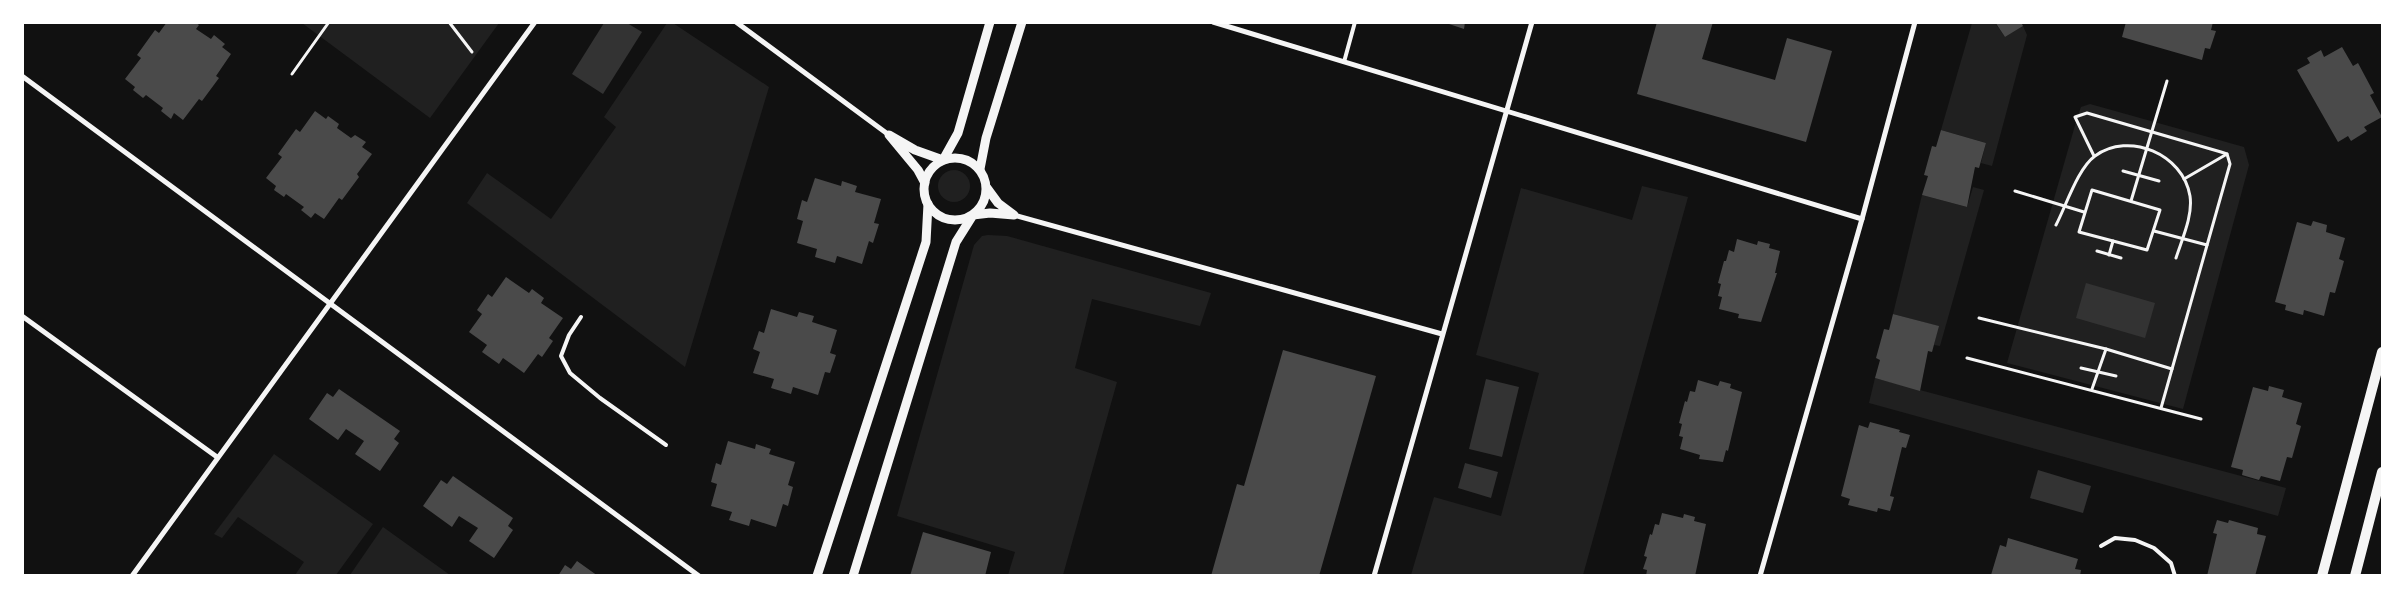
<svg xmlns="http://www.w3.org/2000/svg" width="2405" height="598" viewBox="0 0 2405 598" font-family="'Titillium Web',sans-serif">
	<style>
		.green { fill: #202020 }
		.water { fill: #333 }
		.building { fill: #4a4a4a }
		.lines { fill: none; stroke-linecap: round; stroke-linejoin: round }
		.path { stroke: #f5f5f5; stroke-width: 3 }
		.service { stroke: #f5f5f5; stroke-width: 4 }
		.minor { stroke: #f5f5f5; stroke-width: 5 }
		.tertiary { stroke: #f5f5f5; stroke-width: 9 }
		.secondary { stroke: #f5f5f5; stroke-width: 10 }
	</style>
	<rect width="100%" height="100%" fill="#111"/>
	<g class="green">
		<path d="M302,23H499L430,118Z"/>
		<path d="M667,23H673L769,87L685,367L467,203L487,173L551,219L616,127L604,117Z"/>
		<path d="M1972,23H1995L2005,37L2023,26L2027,35L1992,166L1981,163L1986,143L1941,130Z"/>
		<path d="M2090,104L2244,147L2249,165L2183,409L2007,363L2078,115L2081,107Z"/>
		<circle cx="954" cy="186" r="16"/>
		<path d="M1642,186L1688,197L1583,575H1411L1434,497L1501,516L1539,373L1476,355L1521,188L1632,220Z"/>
		<path d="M1973,187L1984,190L1940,346L1934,345L1938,326L1893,314L1922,195L1967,207Z"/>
		<path d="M988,235L1007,236L1211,293L1200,326L1092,299L1075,368L1117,382L1063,575H1008L1015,552L897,516L974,245L982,236Z"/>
		<path d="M1875,378L2286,488L2278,516L1869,403Z"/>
		<path d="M274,454L373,524L336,575H295L304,562L238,517L222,538L214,534Z"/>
		<path d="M383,527L450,575H350Z"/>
	</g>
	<g class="water">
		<path d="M604,23H627L642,32L603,94L572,74Z"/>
		<path d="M2086,283L2155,303L2145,338L2076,318Z"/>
		<path d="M1486,379L1519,387L1502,457L1469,449Z"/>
		<path d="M1465,463L1498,472L1491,498L1458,488Z"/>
		<path d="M2038,470L2091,486L2083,513L2030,498Z"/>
	</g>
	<g class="building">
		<path d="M167,22H195L199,25L196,29L211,39L214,35L225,44L222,47L231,54L216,76L219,78L202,101L199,99L183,120L174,113L171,119L161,111L163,108L146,95L143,98L133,90L135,87L125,79L141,58L137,55L155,30L159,33Z"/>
		<path d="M1443,22H1465L1464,29Z"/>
		<path d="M1657,22H1713L1702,59L1775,80L1787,38L1832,51L1806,142L1637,94Z"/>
		<path d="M1995,22H2021L2023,26L2005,37Z"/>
		<path d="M2126,22H2213L2211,30L2216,31L2210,49L2205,48L2202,60L2122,37Z"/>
		<path d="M2342,47L2353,66L2358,63L2374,93L2370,95L2382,117L2364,127L2367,131L2351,141L2348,136L2338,142L2297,70L2310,63L2307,58L2321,50L2324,57Z"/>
		<path d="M315,111L326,119L328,116L339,124L337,128L351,138L355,135L366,142L362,147L372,154L357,174L359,177L342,200L339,198L324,219L315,213L311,218L301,210L304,207L286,194L284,197L274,190L276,186L266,178L282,157L278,154L296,129L300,132Z"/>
		<path d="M1941,130L1986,143L1979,168L1975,167L1967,207L1922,195L1928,176L1924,175L1932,146L1936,147Z"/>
		<path d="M815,178L841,186L842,181L857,186L855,192L881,199L874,223L879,224L873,243L869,241L862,264L837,256L835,263L815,257L817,249L797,243L803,221L797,219L802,200L807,202Z"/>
		<path d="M2313,221L2327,225L2326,232L2345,238L2339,259L2344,261L2335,293L2330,292L2324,316L2304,310L2303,315L2285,310L2286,305L2275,302L2297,222L2311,226Z"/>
		<path d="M1737,239L1757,245L1758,241L1770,244L1769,248L1780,251L1775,273H1777L1761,322L1738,318L1739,314L1719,309L1722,297L1718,296L1721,284L1718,283L1724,261H1726L1729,250L1734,252Z"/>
		<path d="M506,277L529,293L532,289L544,298L541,303L563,318L549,338L553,341L542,357L538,354L524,373L503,358L499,364L482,352L487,345L469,332L482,314L477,310L488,294L492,297Z"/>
		<path d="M771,309L797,317L799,312L814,316L812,322L837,330L830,353L836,355L830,373L825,372L818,395L793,387L791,394L771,388L774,379L753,373L760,352L753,349L759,331L764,333Z"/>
		<path d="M1893,314L1939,326L1932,352L1928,351L1920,391L1875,378L1880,360L1876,358L1884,329L1889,330Z"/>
		<path d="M1283,350L1376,376L1319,576H1211L1237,484L1244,486Z"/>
		<path d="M1698,380L1718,386L1720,381L1731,384L1730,388L1742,392L1728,451L1726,450L1723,462L1699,459L1700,455L1680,449L1683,437L1679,436L1682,424L1679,423L1685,401L1687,402L1690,391L1695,392Z"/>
		<path d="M2269,386L2284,390L2282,397L2302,403L2296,424L2301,426L2292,458L2287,457L2280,481L2261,476L2259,480L2242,475L2243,470L2231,467L2253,387L2268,391Z"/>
		<path d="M339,389L400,431L394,439L399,443L380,471L355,454L364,441L346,429L338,440L309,419L327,393L333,397Z"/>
		<path d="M1870,422L1900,430L1899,432L1910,435L1906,448L1902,447L1890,496L1894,497L1890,511L1878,508L1877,512L1848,505L1850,499L1841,496L1859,425L1868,428Z"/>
		<path d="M728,441L755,449L756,444L771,449L769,454L795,462L788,485L793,487L788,506L783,504L776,527L751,519L749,526L729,520L732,512L711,506L717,484L711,482L716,463L721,465Z"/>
		<path d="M453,476L513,518L508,526L513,530L494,558L469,541L478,528L459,516L452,527L423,506L441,480L447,484Z"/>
		<path d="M1662,513L1683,518L1684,514L1695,517L1694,521L1706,524L1695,576H1646L1647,570L1643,569L1647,557L1644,556L1650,534L1652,535L1655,524L1659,525Z"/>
		<path d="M2217,520L2228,523L2229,520L2258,528L2257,534L2266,536L2255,576H2207L2217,534L2213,533Z"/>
		<path d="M923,532L991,552L985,576H910Z"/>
		<path d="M2008,538L2078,559L2075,569L2081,570L2080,576L1991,575L2000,545L2006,547Z"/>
		<path d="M577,561L598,576H558L565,565L571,569Z"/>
	</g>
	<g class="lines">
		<g class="path">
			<path d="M449,22L472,52"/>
			<path d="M292,74L329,22"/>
			<path d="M2094,156L2075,117L2087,113L2221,152L2227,154L2230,164L2161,408"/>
			<path d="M2123,171L2159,181"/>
			<path d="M2184,179L2227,154"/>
			<path d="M2092,190L2160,210L2147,250L2079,232Z"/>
			<path d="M2015,191L2084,212"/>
			<path d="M2131,201L2167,81"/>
			<path d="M2056,225C2066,206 2078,168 2095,156C2129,131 2183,154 2190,196C2193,216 2182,239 2176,258"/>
			<path d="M2154,231L2207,245"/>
			<path d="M2097,251L2121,258"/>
			<path d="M2109,255L2113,241"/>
			<path d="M1979,318L2106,349L2172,369"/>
			<path d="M1967,358L2201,419"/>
			<path d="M2081,368L2116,376"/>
			<path d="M2092,389L2106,349"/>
		</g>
		<g class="service">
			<path d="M1344,62L1355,22"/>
			<path d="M581,317L569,335L561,356L570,373L600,398L666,445"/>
			<path d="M2101,546L2115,538L2135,540L2154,548L2171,563L2175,576"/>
		</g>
		<g class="minor">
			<path d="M736,22L889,135"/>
			<path d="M1213,22L1862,219"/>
			<path d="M22,76L699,576"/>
			<path d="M1014,215L1442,334"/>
			<path d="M22,316L217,457"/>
			<path d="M132,576L535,22"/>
			<path d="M1374,576L1532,22"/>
			<path d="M1760,576L1862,219L1915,22"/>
		</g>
		<g class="tertiary">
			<circle cx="955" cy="189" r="31"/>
			<path d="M980,169L986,138L1022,22"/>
			<path d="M925,183L918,170L889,135L915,150L943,160L958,133L990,22"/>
			<path d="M817,576L926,242L928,204"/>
			<path d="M853,576L956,242L973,215L990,213L1014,215L998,203L987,188"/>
		</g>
		<g class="secondary">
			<path d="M2322,576L2382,352"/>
			<path d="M2355,576L2382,472"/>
		</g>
	</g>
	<rect width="2405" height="598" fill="none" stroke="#ffffff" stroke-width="48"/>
</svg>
